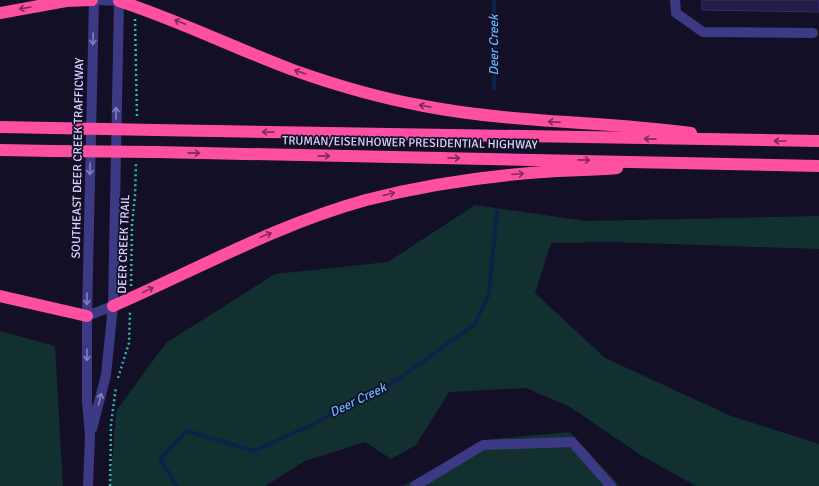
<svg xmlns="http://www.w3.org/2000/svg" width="819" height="486" viewBox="0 0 819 486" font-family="Signika,sans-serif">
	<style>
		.green { fill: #12302f }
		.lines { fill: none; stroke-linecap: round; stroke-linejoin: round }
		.stream { stroke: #0c2248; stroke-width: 4 }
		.building { fill: #241b47; stroke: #3b2d73 }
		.path { stroke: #2fb8b0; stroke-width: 2.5; stroke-dasharray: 2 3; stroke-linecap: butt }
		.minor { stroke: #3d3a85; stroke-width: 10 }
		.highway { stroke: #ff4fa3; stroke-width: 12 }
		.highway-bridge { stroke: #ff4fa3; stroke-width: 12 }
		.oneway { stroke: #7d2c5e }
		.oneway2 { stroke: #837fbc }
		.labels { text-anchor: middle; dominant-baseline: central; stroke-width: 3.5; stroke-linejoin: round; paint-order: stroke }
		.street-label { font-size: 12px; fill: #d9d4ff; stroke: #130f26 }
		.water-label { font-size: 13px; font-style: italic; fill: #62b6ff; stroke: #130f26 }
	</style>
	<rect width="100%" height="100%" fill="#130f26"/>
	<g class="green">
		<path d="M475,205L586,221L819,216V249L612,242L551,243L535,293L605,358L731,416L819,444V486H696L642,456L570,407L526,388L449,392L416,445L391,459L365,442L305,461L265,486H110L116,411L166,343L275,274L388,262Z"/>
		<path d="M0,331L55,346L63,486H0Z"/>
		<path d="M570,432L620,486H403L484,440Z"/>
	</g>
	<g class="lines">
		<g class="stream">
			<path d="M494,89V0"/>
			<path d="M177,486L160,459L187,431L254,451L309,426L394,382L474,325L489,294L497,210"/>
		</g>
	</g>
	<path class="building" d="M702,0H819V12L702,10Z"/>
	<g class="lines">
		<g class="path">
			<path d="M135,19L137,118"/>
			<path d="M131,286L132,224L135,196L136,163"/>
			<path d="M118,378L129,343L130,311"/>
			<path d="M110,486L111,424L116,387"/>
		</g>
		<g class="minor">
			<path d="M98,0L119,1"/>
			<path d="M675,0L676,13L703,32L813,33"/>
			<path d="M87,316L113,306"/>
			<path d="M92,429L106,375L113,306L119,0"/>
			<path d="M88,486L90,436L87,401V316L94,0"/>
			<path d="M415,486L483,445L572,442L611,486"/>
		</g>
		<g class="highway">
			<path d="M119,1C178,20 234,48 293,70C335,85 380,98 424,106C512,123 602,121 691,133"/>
			<path d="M0,13L66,1L92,0"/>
			<path d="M0,127L53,128"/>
			<path d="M155,130L819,141"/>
			<path d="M0,150L52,151"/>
			<path d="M155,152L819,166"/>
			<path d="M0,296L87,316"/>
			<path d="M113,306C198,269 276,225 366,200C428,184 493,175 557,171C577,170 597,170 617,168"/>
		</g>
		<g class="highway-bridge">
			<path d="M53,128L155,130"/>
			<path d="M52,151L155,152"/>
		</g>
	</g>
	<defs><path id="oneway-shaft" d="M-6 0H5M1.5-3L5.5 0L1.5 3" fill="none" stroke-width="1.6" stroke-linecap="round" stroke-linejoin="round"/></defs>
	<g class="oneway">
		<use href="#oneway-shaft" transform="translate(25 8) rotate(170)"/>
		<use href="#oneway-shaft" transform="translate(180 22) rotate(-158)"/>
		<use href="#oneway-shaft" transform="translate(300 72) rotate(-161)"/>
		<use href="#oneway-shaft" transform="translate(425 106) rotate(-169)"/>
		<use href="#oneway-shaft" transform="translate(554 122) rotate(-176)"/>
		<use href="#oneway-shaft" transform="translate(268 132) rotate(-179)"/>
		<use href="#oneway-shaft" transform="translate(650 139) rotate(-179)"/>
		<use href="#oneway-shaft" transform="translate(780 141) rotate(-180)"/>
		<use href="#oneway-shaft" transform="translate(194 153) rotate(1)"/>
		<use href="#oneway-shaft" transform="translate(324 156) rotate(1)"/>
		<use href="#oneway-shaft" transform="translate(454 158) rotate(1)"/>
		<use href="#oneway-shaft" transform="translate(584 160) rotate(1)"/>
		<use href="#oneway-shaft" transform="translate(518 174) rotate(-5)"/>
		<use href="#oneway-shaft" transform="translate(389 194) rotate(-14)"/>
		<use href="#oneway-shaft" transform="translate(266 235) rotate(-22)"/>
		<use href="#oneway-shaft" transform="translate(148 290) rotate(-25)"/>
	</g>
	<g class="oneway2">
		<use href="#oneway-shaft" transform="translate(93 39) rotate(91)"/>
		<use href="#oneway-shaft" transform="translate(116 113) rotate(-89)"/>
		<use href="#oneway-shaft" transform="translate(90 169) rotate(91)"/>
		<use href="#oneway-shaft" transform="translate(87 299) rotate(91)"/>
		<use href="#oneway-shaft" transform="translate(87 355) rotate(90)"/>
		<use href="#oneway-shaft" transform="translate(100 399) rotate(-76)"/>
	</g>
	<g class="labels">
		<g class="street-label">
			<text transform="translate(410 143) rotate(1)">TRUMAN/EISENHOWER PRESIDENTIAL HIGHWAY</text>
			<text transform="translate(78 158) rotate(-89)">SOUTHEAST DEER CREEK TRAFFICWAY</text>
			<text transform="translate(124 244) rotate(-88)">DEER CREEK TRAIL</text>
		</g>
		<g class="water-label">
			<text transform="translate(494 45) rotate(-90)">Deer Creek</text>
			<text transform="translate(358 400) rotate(-26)">Deer Creek</text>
		</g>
	</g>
</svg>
